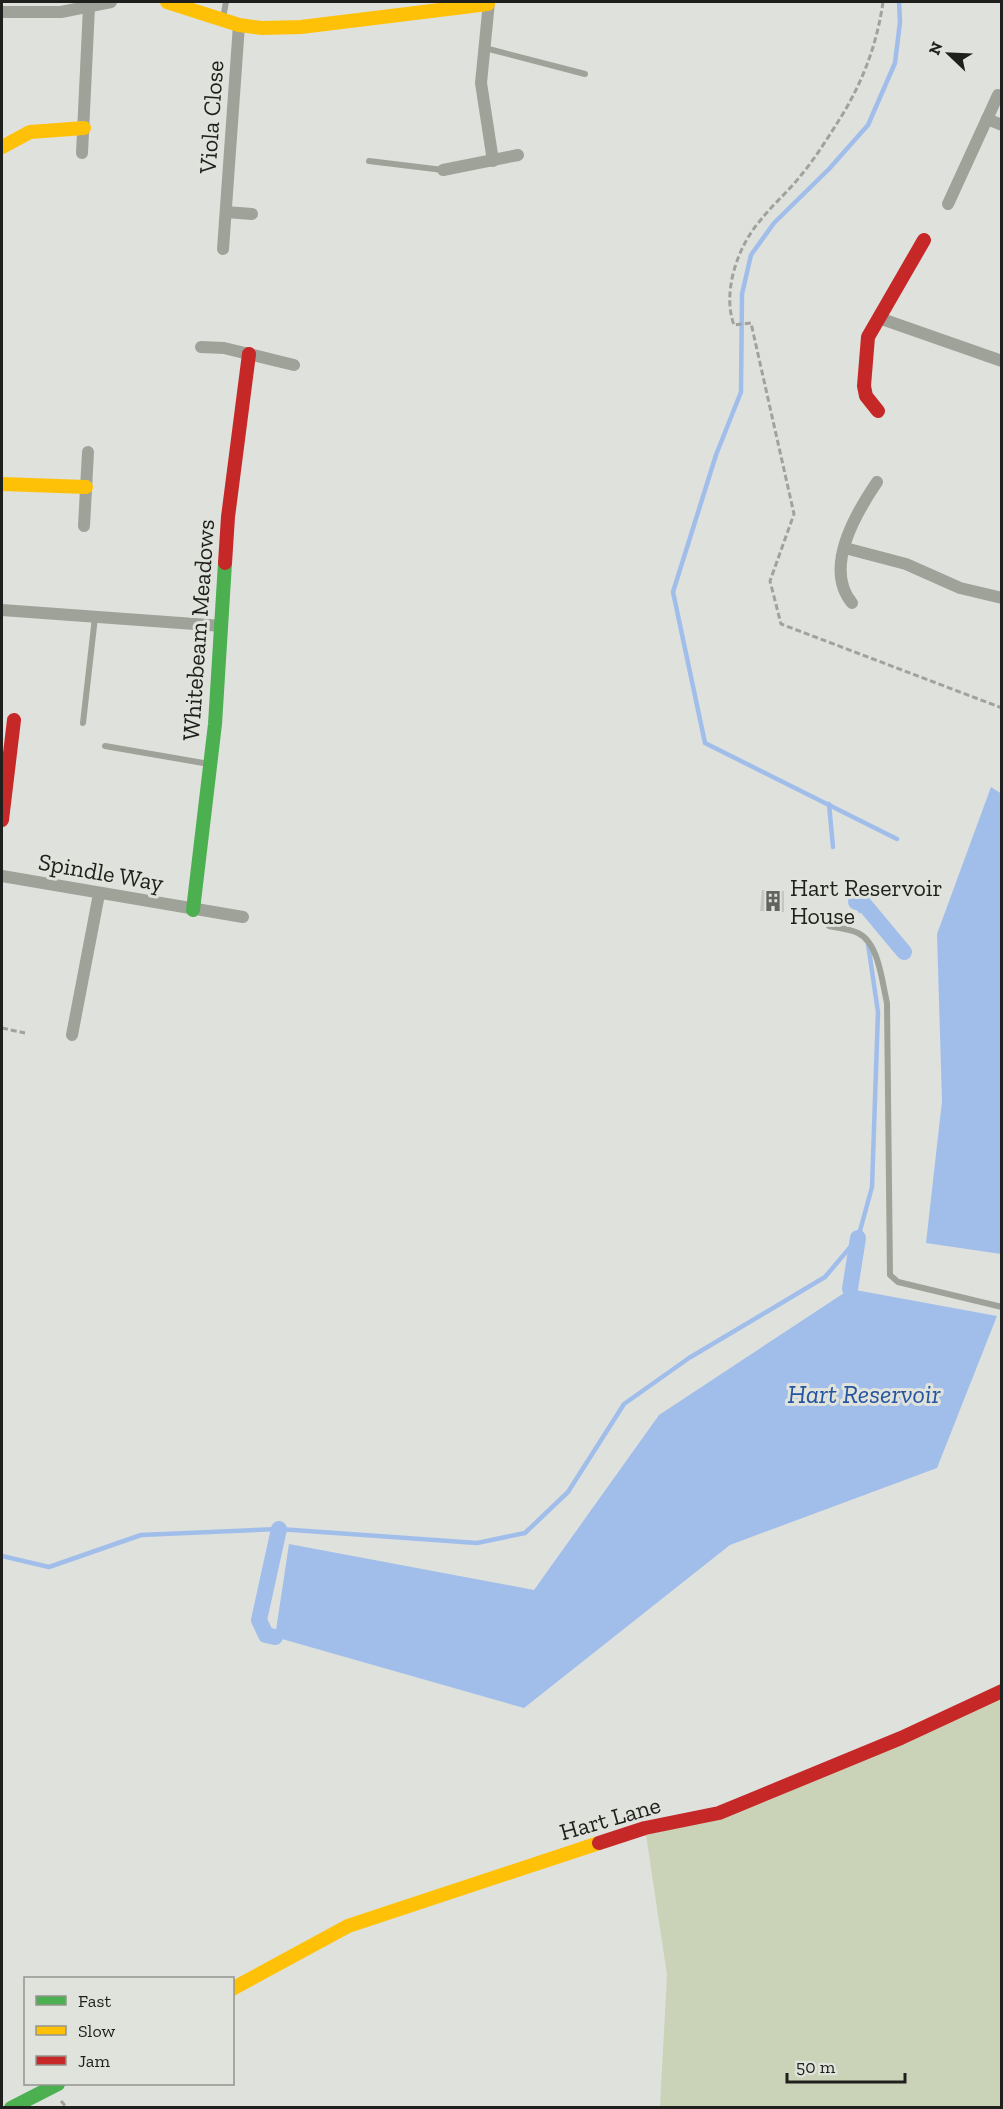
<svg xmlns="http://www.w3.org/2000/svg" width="1003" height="2109" viewBox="0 0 1003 2109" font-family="'Zilla Slab',serif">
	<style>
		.green { fill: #cad3b7 }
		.water { fill: #a1beeb }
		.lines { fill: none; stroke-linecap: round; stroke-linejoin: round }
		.stream { stroke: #a1beeb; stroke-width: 4.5 }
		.canal { stroke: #a1beeb; stroke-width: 16 }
		.building { fill: #c6c7c4 }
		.path { stroke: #a0a39c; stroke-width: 3; stroke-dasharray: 6 3; stroke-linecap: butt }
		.lane { stroke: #9fa298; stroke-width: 6 }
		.street { stroke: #9fa298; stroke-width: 12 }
		.fast { stroke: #4caf50; stroke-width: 14 }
		.slow { stroke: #ffc107; stroke-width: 14 }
		.jam { stroke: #c62828; stroke-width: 14 }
		.labels { text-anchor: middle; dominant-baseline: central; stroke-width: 6; stroke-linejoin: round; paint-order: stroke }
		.street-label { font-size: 24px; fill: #1f201d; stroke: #e0e3db }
		.poi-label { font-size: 24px; fill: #1f201d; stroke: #e0e3db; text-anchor: start }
		.water-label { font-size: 26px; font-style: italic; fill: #2555a2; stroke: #e0e3db }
	</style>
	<rect width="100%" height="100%" fill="#dfe1dd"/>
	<path class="green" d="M1001,1691V2107H660L667,1975L645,1828L720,1813Z"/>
	<g class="water">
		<path d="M991,787L1002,794L1001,1254L926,1243L942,1101L937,934Z"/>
		<path d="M850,1289L997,1316L937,1468L730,1545L524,1708L275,1637L289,1544L534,1590L659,1415Z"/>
	</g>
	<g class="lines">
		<g class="stream">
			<path d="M829,804L833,847"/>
			<path d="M897,839L705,743L673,592L716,455L741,392L742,294L751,255L774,223L829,169L868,125L895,63L900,22L899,2"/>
			<path d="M847,879L860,911"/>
			<path d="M2,1556L49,1567L141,1535L279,1529L477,1543L525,1533L568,1492L624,1404L689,1358L825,1277L858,1238L872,1187L878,1012L868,944"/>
		</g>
		<g class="canal">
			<path d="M856,902L864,904L904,952"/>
			<path d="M850,1289L858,1238"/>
			<path d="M275,1637L266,1635L259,1620L279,1529"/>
		</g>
	</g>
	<path class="building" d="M762,890L784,891V912L760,911Z"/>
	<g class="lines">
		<g class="path">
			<path d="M883,2C877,44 863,81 841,117C829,136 816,157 802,174C789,191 772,205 759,222C737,248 722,293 734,325L751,323L794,514L770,581L781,624L1002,708"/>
			<path d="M2,1028L25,1033"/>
			<path d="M61,2101L67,2108"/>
		</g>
		<g class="lane">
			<path d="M223,18L226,2"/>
			<path d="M485,48L585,74"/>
			<path d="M369,161L443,170"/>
			<path d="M83,723L95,617"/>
			<path d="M105,746L209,764"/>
			<path d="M829,926C838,928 849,929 858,933C879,943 882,982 887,1003L890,1275L898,1282L1002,1307"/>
		</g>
		<g class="street">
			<path d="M489,2L481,83L493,161"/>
			<path d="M2,12H61L111,2"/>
			<path d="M987,119L1002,125"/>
			<path d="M82,153L89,7"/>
			<path d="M443,170L518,155"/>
			<path d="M948,204L998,95"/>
			<path d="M226,212L252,214"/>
			<path d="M223,249L239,25"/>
			<path d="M879,318L1002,361"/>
			<path d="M201,347L224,348L294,365"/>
			<path d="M84,526L88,452"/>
			<path d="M845,548L906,564L960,588L1002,598"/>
			<path d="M852,603C823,568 856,513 877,482"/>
			<path d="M2,610L222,626"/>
			<path d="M2,876L243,917"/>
			<path d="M72,1035L99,894"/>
		</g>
		<g class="fast">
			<path d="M193,910L215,724L225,563"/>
			<path d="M11,2108L58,2084"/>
		</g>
		<g class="slow">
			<path d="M167,2L239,25L262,28L301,27L488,4"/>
			<path d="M2,147L30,132L84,128"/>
			<path d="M2,484L86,487"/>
			<path d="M232,1989L348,1926L599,1843"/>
		</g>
		<g class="jam">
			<path d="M878,411L866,396L864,386L868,337L924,240"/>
			<path d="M225,563L228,517L249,354"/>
			<path d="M2,820L14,720"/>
			<path d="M599,1843L645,1828L719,1813L901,1738L1002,1691"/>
		</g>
	</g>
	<defs>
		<symbol id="building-bare" viewBox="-9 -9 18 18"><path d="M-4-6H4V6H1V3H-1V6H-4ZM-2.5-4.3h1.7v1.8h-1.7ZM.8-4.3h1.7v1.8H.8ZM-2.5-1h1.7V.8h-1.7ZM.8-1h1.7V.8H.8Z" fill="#626460" stroke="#e0e3db" stroke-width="2.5" paint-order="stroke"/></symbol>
	</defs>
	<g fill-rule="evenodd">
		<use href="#building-bare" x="758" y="886" width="30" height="30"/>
	</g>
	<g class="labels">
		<g class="street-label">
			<text transform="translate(211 117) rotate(-86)">Viola Close</text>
			<text transform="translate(198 630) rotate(-86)">Whitebeam Meadows</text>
			<text transform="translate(101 872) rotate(10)">Spindle Way</text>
			<text transform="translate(610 1818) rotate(-16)">Hart Lane</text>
		</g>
		<g class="poi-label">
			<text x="790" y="887">Hart Reservoir<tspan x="790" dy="28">House</tspan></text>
		</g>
		<g class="water-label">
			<text x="864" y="1394">Hart Reservoir</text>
		</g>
	</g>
	<rect width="1003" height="2109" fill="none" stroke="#1f201d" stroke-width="6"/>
	<rect x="24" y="1977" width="210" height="108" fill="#e0e3db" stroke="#93958f" stroke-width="1.5"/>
	<rect x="36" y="1996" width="30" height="9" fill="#4caf50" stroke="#93958f" stroke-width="1.5"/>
	<text x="78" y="2007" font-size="18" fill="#1f201d">Fast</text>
	<rect x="36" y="2026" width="30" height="9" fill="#ffc107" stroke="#93958f" stroke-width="1.5"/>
	<text x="78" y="2037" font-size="18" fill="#1f201d">Slow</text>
	<rect x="36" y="2056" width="30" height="9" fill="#c62828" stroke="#93958f" stroke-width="1.5"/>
	<text x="78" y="2067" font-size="18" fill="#1f201d">Jam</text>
	<g transform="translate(949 54) rotate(293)" stroke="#e0e3db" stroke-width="4.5" paint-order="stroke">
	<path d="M0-4.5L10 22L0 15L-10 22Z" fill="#1f201d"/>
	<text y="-9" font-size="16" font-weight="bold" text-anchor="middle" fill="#1f201d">N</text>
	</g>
	<path d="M787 2073v9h118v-9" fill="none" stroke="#1f201d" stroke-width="3"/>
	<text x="796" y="2073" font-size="18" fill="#1f201d" stroke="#e0e3db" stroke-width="4.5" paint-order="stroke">50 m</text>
</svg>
